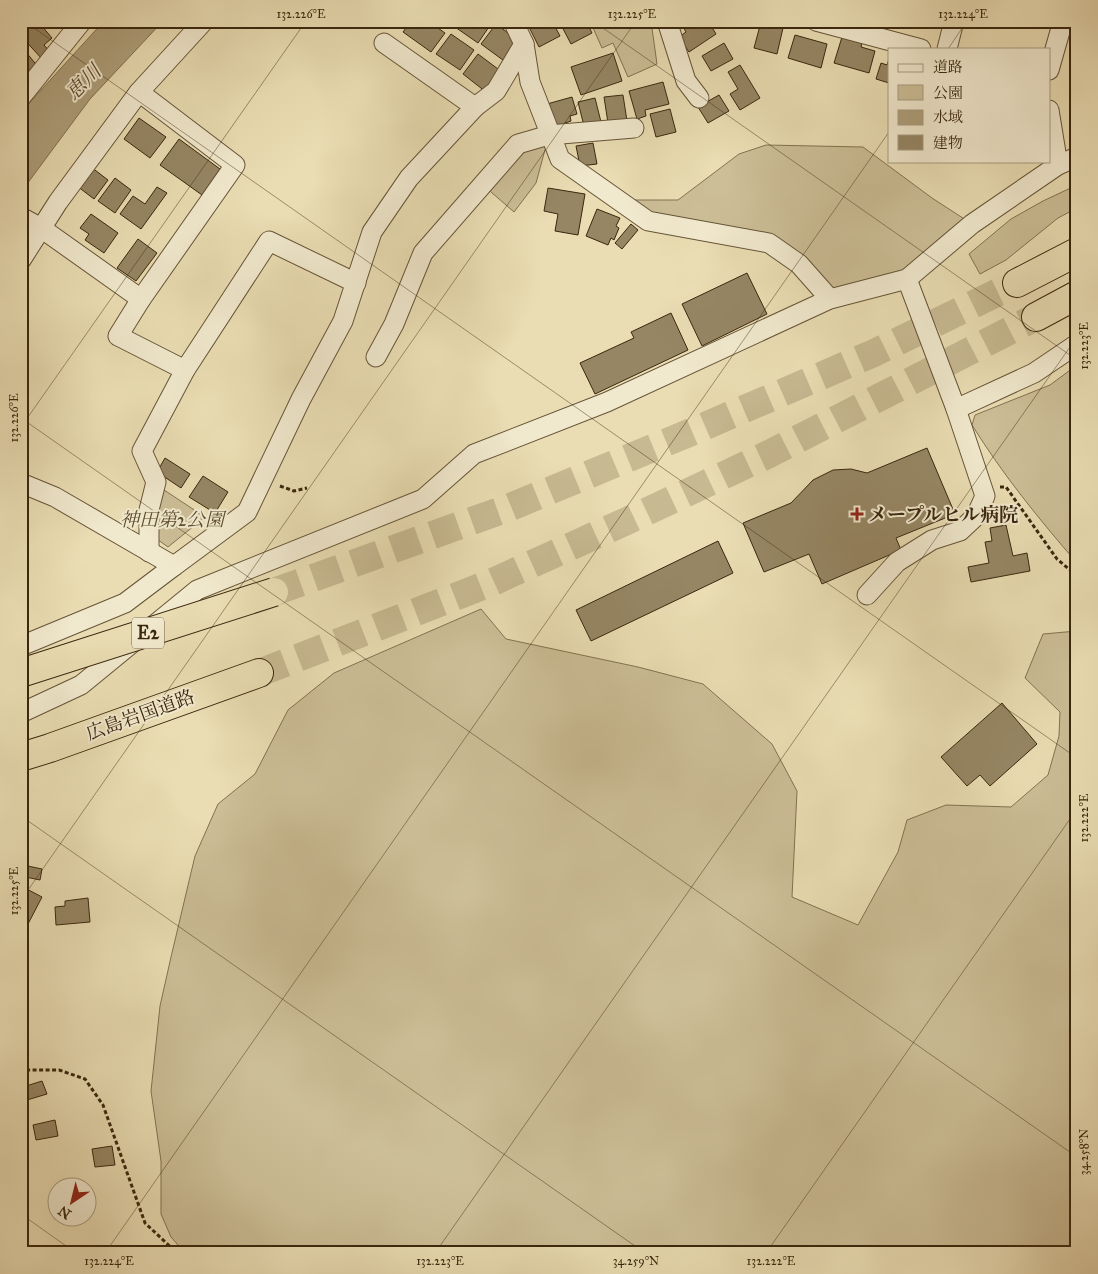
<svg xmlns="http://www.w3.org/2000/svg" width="1098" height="1274" viewBox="0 0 1098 1274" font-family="'IM FELL Great Primer','Noto Serif JP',serif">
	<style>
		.green { fill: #ccbe97; stroke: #837252 }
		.water { fill: #ae9f7b; stroke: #806f4f }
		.building { fill: #968664; stroke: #3a270e }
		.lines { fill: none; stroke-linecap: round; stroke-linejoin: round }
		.highway-tunnel { stroke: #c7b992; stroke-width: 28; stroke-dasharray: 28 14; stroke-linecap: butt }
		.street-casing { stroke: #665437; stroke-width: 21 }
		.highway-casing { stroke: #3a270e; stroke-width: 30 }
		.path { stroke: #3a270e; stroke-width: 3; stroke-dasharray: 4 2.5; stroke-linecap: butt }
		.street { stroke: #f1e9ce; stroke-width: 19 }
		.highway { stroke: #eaddb3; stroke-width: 28 }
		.highway-bridge-casing { stroke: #3a270e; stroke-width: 30; stroke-linecap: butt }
		.highway-bridge { stroke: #eaddb3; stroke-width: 28 }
		.ticks { fill: none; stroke: #3a270e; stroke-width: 1; stroke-opacity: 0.45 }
		.poi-dot { fill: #8f2418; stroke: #f1e9ce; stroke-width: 2 }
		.labels { text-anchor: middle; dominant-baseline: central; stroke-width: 4; stroke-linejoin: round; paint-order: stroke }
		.shield { fill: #f1e9ce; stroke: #716148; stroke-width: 1 }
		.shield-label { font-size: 18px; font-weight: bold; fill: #3a270e }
		.poi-label { font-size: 19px; font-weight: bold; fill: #3a270e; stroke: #f1e9ce; text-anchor: start }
		.park-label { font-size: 19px; font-style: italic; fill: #5e4d30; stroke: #f1e9ce }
		.street-label { font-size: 19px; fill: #3a270e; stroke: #f1e9ce }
		.water-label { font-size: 20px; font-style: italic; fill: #5d4b2f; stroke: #f1e9ce }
		.neatline { fill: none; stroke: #3a270e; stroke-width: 2 }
		.ticks-label { font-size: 12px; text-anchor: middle; fill: #3a270e }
	</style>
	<rect width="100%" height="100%" fill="#eaddb3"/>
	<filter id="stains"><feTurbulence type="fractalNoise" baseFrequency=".004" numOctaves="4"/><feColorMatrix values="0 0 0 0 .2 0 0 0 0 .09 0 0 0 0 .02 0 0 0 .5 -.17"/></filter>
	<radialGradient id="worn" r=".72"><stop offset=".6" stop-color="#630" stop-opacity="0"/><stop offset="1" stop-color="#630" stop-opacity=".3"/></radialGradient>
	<g class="green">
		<path d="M590,21H651L657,64L628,77L613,43L602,48Z"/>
		<path d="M549,135L536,183L514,212L483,185L518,144Z"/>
		<path d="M766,145L863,147L932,198L972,224L907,279L830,299L769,243L649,221L618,200H678L739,154Z"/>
		<path d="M1077,185V208L1058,218L1006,260L980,274L969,254L1011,219L1043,201Z"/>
		<path d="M1077,365V563C1039,519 1003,475 972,425L975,415L1050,385Z"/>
		<path d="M158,486L205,517L168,547L154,537Z"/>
		<path d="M481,609L506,639L638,667L703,684L772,744L797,791L792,897L858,925L898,852L907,820L946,805L1011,807L1048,775L1059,736L1060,712L1025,678L1043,634L1077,631V1253H476L461,1250L431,1253H185L171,1237L161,1214V1161L151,1091L160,1006L171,957L195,856L218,804L255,774L288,710L334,673Z"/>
	</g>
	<path class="water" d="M104,21H163L90,99L21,192V112Z"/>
	<g class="building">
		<path d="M25,21H45L41,25L52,38L44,45L51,53L43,60L21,36V25Z"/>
		<path d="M411,21H428L445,33L431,52L403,32Z"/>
		<path d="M459,21H493L478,43L455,27Z"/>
		<path d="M526,21H552L560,36L539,47Z"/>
		<path d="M559,21H586L592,33L571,44Z"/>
		<path d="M688,21H708L716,34L689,52L679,37L686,32L682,25Z"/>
		<path d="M761,22L783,28L777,54L754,48Z"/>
		<path d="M496,24L516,39L507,63L481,44Z"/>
		<path d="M451,34L474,50L460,70L436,54Z"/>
		<path d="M795,35L827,44L821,68L788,58Z"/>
		<path d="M842,37L862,43L861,47L875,51L869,73L834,63Z"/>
		<path d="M724,43L733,59L711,71L702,56Z"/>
		<path d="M21,46L39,68L24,81L21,78Z"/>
		<path d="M613,53L622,81L581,95L571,67Z"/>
		<path d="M478,54L502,72L486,92L463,74Z"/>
		<path d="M889,59V83L876,79L881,63L887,65Z"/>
		<path d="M740,65L760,98L740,110L730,94L738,89L728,72Z"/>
		<path d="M663,82L669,104L645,110L646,116L637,119L629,91Z"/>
		<path d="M623,95L627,121L608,123L604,97Z"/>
		<path d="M719,95L729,111L708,123L698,107Z"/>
		<path d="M572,97L577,114L570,116L571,121L565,123V127L554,130L547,104Z"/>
		<path d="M595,98L601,122L584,126L578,102Z"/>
		<path d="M670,109L676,132L656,137L650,114Z"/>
		<path d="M139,118L166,137L150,158L124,139Z"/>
		<path d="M179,139L220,169L202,195L160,165Z"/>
		<path d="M593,143L597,164L580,166L576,146Z"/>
		<path d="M91,167L108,180L94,199L77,186Z"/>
		<path d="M115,178L131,190L115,213L98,201Z"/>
		<path d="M157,187L167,193L141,229L120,214L133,196L145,204Z"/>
		<path d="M548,188L585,194L578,235L555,231L558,214L544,211Z"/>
		<path d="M597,209L620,218L616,226L619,228L614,240L611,238L608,245L586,236Z"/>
		<path d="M91,214L118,233L104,253L85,240L89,234L80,228Z"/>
		<path d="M631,224L638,230L622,249L615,243Z"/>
		<path d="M138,239L157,253L136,281L117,268Z"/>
		<path d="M747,273L767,314L702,346L682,304Z"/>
		<path d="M671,313L688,350L595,394L580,363L634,338L631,332Z"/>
		<path d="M927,448L955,514L896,538L901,550L822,584L809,554L764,572L743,523L791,503L813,480L833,470L851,469L867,473Z"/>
		<path d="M165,458L190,474L181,488L157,472Z"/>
		<path d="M203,476L228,492L215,513L189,497Z"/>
		<path d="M1006,525L1013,556L1027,553L1030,571L971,582L968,567L989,563L985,542L992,541L990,528Z"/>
		<path d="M718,541L733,573L591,641L576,610Z"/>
		<path d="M1002,703L1037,744L990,786L980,775L967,786L941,757Z"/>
		<path d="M23,865L42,869L40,880L21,876Z"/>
		<path d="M21,886L42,897L28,924L21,921Z"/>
		<path d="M88,898L90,922L56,925L55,907L65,906V901Z"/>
		<path d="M42,1081L47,1094L27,1100L23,1087Z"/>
		<path d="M55,1120L58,1136L36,1140L33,1125Z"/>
		<path d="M112,1146L115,1165L95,1167L92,1149Z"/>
	</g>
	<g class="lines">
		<g class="highway-tunnel">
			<path d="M274,592L508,508L689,433L874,353L1017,283"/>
			<path d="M259,673L488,584L629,520L769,454L1036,317"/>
		</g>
		<defs>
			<g id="street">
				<path d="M513,21L524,44L530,82L560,159L648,221L769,243L799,264L830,299"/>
				<path d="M667,21L686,81L699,98"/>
				<path d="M816,21L921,49"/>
				<path d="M384,43L475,107L496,91L524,44"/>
				<path d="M947,49L954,21"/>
				<path d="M1049,70L1063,21"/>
				<path d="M139,92L235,165L141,299L118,336L185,370"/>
				<path d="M21,97L82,21"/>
				<path d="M1049,110L1058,165"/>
				<path d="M21,217L41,228L141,299"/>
				<path d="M21,260L58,202L139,92L204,21"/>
				<path d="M376,357L394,324L423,253L518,144L549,135L634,128"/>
				<path d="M956,409L1034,373L1077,344"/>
				<path d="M21,483L55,497L174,566L247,512L301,399L343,321L372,232L409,178L475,107"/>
				<path d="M149,552V510L156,482L142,451L185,370L269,241L356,283"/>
				<path d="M867,595L897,562L932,540L960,531L976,516L985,496L956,409L907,279"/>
				<path d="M21,646L125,603L174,566"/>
				<path d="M21,713L81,685L197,590L423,499L474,454L607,402L830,299L907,279L972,224L1058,165L1077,157"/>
			</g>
			<g id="highway">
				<path d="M1017,283L1077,252"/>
				<path d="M1036,317L1077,295"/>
				<path d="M21,757L50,748L259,673"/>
			</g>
		</defs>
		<use href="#street" class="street-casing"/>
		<use href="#highway" class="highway-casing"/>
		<g class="path">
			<path d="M280,486L294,491L307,488"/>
			<path d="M1000,487H1006L1057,559L1077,576"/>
			<path d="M21,1074L26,1070H59L85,1079L103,1105L145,1223L177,1253"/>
		</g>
		<use href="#street" class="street"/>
		<use href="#highway" class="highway"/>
		<defs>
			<path id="highway-bridge" d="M21,673L274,592"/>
		</defs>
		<use href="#highway-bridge" class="highway-bridge-casing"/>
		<use href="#highway-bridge" class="highway-bridge"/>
	</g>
	<path class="ticks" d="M24,21L1077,758M593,21L1077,360M948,49L967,21M21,418L1077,1157M21,427L306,21M21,816L645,1253M21,900L636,21M21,1214L76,1253M105,1253L889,132M435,1253L1077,337M766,1253L1077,809"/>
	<path class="poi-dot" d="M854.5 506.5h5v5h5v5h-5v5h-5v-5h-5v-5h5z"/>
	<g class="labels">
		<rect class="shield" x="132" y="617.5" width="32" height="31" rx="4"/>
		<g class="shield-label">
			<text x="148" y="633">E2</text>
		</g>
		<g class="poi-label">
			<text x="868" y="514">メープルヒル病院</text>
		</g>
		<g class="park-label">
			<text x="172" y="519">神田第2公園</text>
		</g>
		<g class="street-label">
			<text transform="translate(140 715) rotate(-20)">広島岩国道路</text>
		</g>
		<g class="water-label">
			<text transform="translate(83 82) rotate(-45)">恵川</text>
		</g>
	</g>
	<rect width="1098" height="1274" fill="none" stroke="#eaddb3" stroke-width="55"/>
	<rect x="888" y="48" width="162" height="115" fill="#f1e9ce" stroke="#a89b81"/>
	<rect x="898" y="64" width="25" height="8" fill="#f1e9ce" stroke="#a89b81"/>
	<text x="933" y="72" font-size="15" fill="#3a270e">道路</text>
	<rect x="898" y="85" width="25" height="15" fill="#ccbe97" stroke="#a89b81"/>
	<text x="933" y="98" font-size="15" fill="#3a270e">公園</text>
	<rect x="898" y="110" width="25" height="15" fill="#ae9f7b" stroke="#a89b81"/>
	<text x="933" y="122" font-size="15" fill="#3a270e">水域</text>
	<rect x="898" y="135" width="25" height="15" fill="#968664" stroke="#a89b81"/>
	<text x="933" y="148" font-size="15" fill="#3a270e">建物</text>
	<g transform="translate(72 1202) rotate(215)"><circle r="24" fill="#f1e9ce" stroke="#a89b81"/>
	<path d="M0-4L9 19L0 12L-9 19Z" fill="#8f2418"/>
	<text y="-8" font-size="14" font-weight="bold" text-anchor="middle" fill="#3a270e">N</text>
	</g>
	<rect x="28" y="28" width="1042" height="1218" class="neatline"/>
	<g class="ticks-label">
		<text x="301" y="18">132.226°E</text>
		<text x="632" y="18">132.225°E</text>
		<text x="963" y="18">132.224°E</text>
		<text transform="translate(1084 346) rotate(-90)" y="4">132.223°E</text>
		<text transform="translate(14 418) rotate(-90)" y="4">132.226°E</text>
		<text transform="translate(1084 818) rotate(-90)" y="4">132.222°E</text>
		<text transform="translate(14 891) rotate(-90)" y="4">132.225°E</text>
		<text transform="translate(1084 1152) rotate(-90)" y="4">34.258°N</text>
		<text x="109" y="1265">132.224°E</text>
		<text x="440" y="1265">132.223°E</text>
		<text x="636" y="1265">34.259°N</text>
		<text x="771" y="1265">132.222°E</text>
	</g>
	<rect width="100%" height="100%" filter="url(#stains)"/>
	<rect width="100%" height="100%" fill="url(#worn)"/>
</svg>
